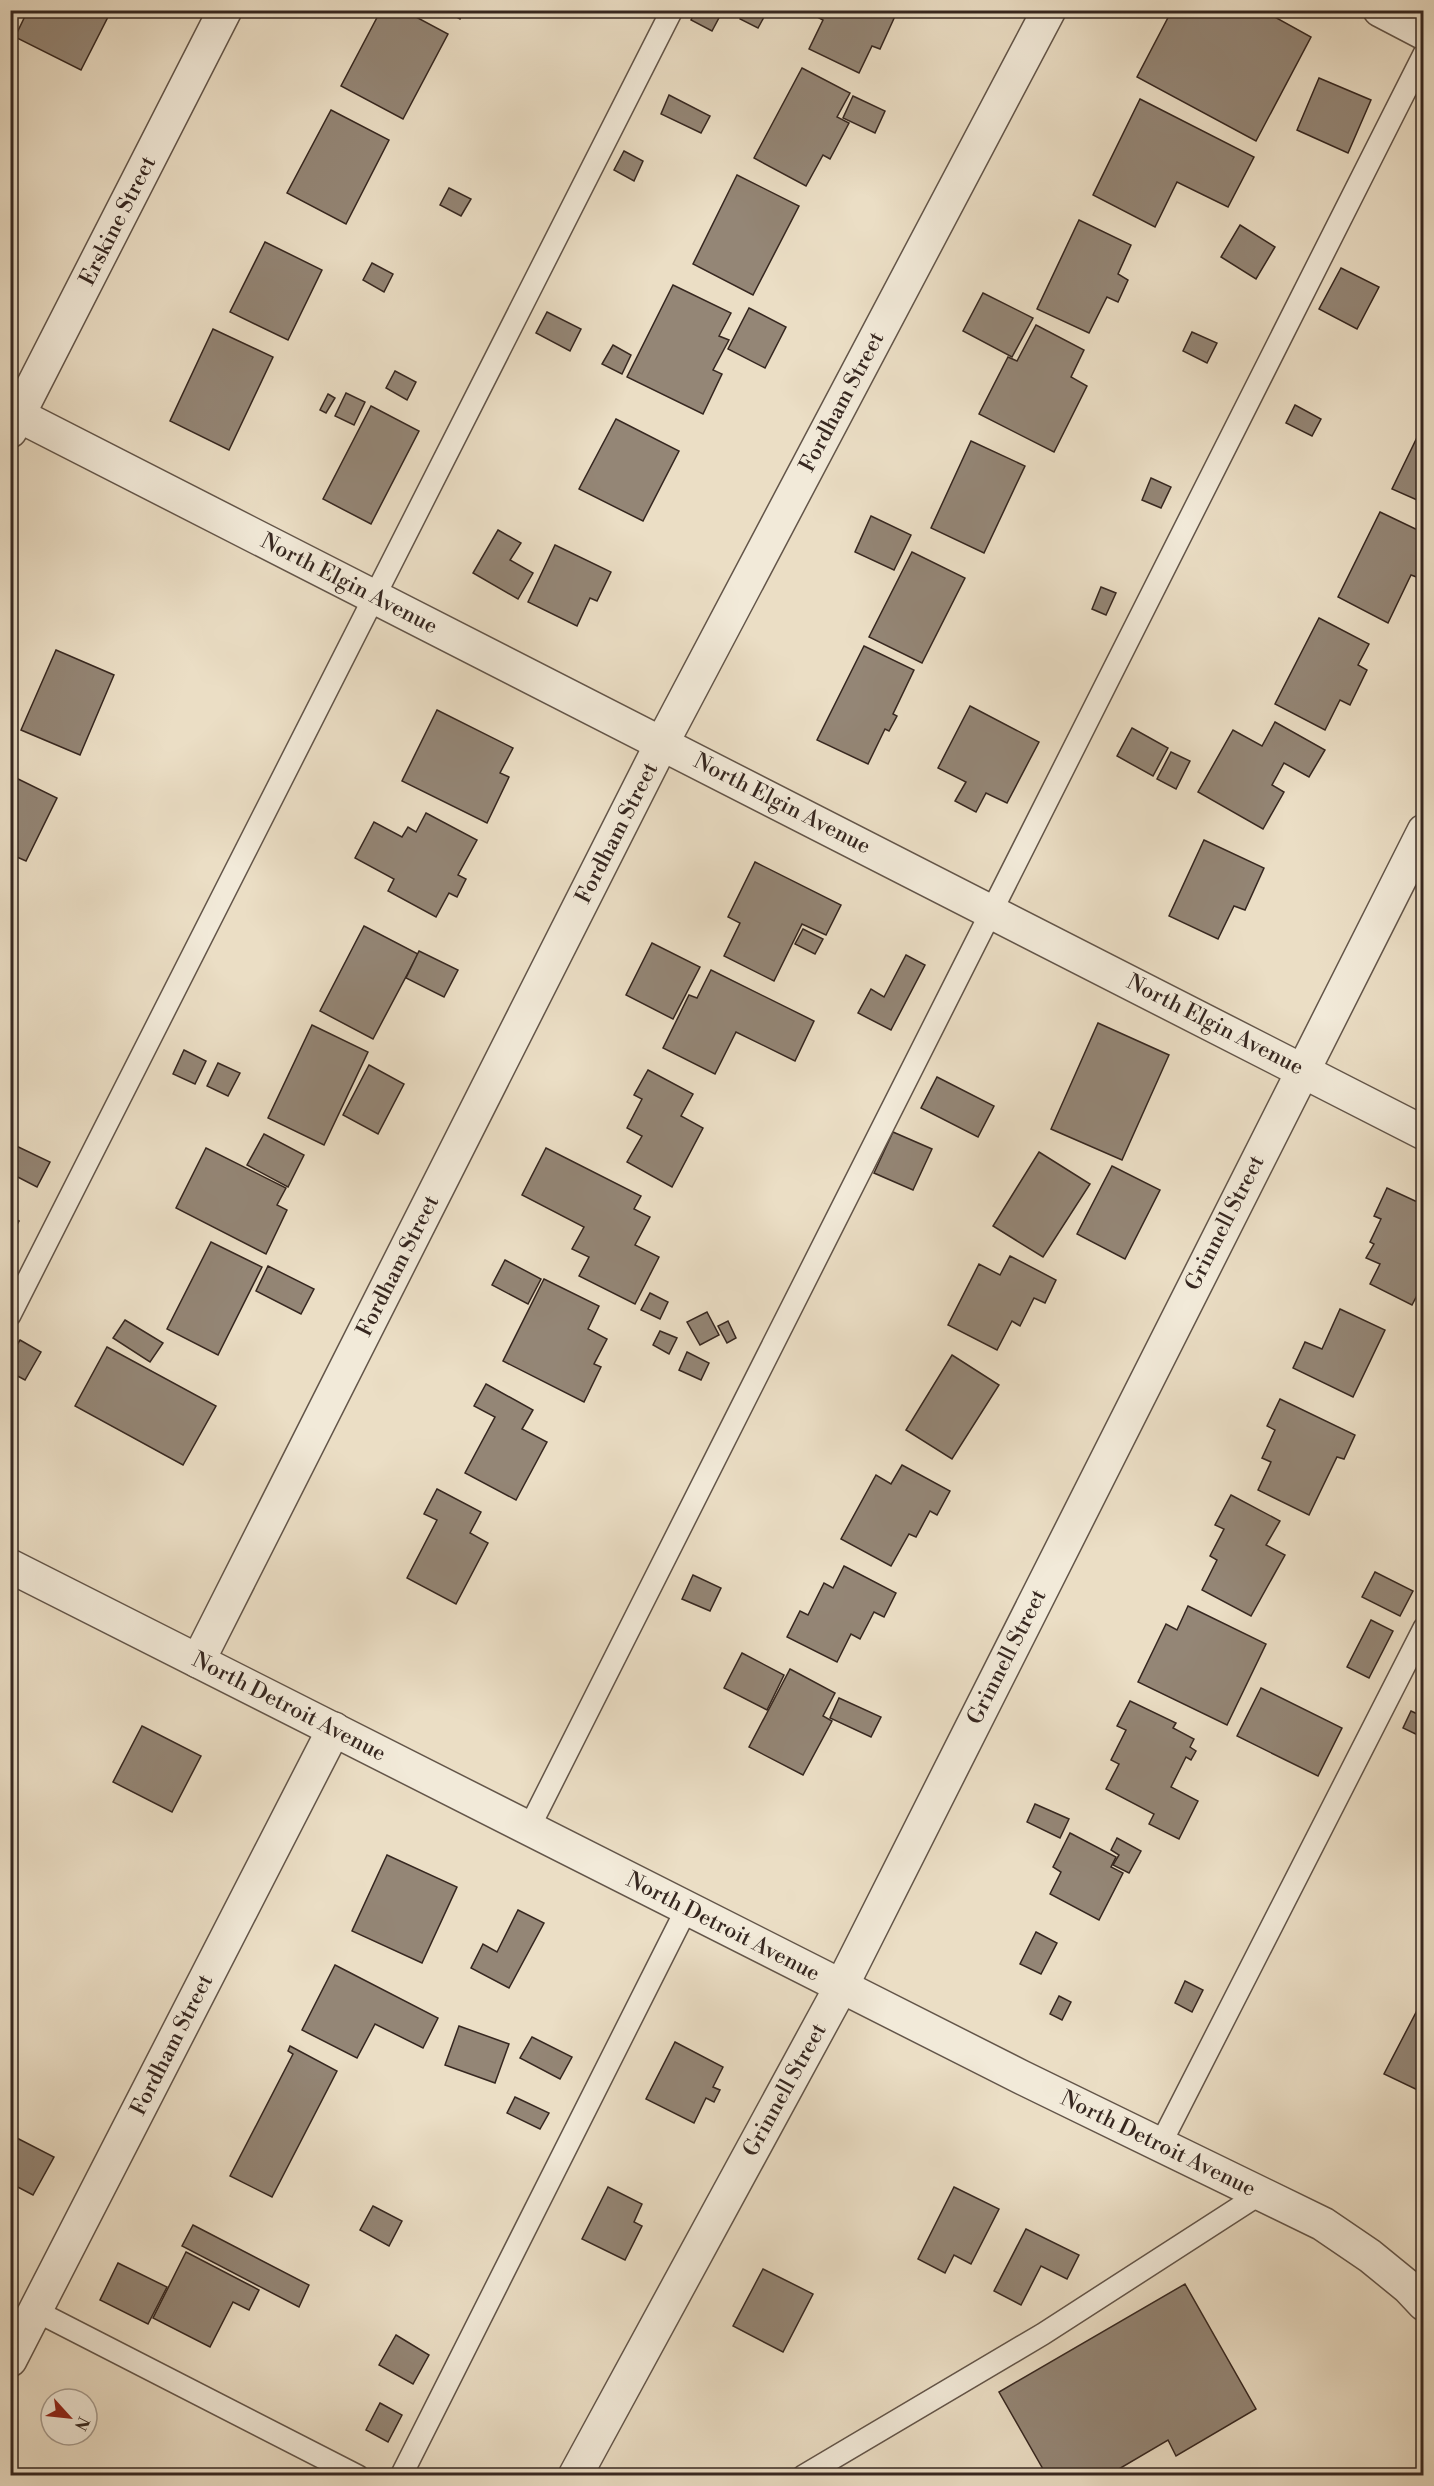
<svg xmlns="http://www.w3.org/2000/svg" width="1434" height="2486" viewBox="0 0 1434 2486" font-family="'Libre Bodoni',serif">
	<style>
		.building { fill: #948676; stroke: #362720; stroke-width: 1.5 }
		.lines { fill: none; stroke-linecap: round; stroke-linejoin: round }
		.service-casing { stroke: #635549; stroke-width: 24 }
		.minor-casing { stroke: #635549; stroke-width: 36 }
		.tertiary-casing { stroke: #635549; stroke-width: 36 }
		.service { stroke: #f2ead9; stroke-width: 21 }
		.minor { stroke: #f2ead9; stroke-width: 33 }
		.tertiary { stroke: #f2ead9; stroke-width: 33 }
		.labels { text-anchor: middle; dominant-baseline: central; stroke-width: 5; stroke-linejoin: round; paint-order: stroke }
		.street-label { font-size: 22px; fill: #362720; stroke: #f2ead9 }
	</style>
	<rect width="100%" height="100%" fill="#ebdec5"/>
	<filter id="stains"><feTurbulence type="fractalNoise" baseFrequency=".00333" numOctaves="4"/><feColorMatrix values="0 0 0 0 .2 0 0 0 0 .09 0 0 0 0 .02 0 0 0 .5 -.17"/></filter>
	<radialGradient id="worn" r=".72"><stop offset=".6" stop-color="#630" stop-opacity="0"/><stop offset="1" stop-color="#630" stop-opacity=".3"/></radialGradient>
	<g class="building">
		<path d="M28,10H105L110,13L81,70L15,37Z"/>
		<path d="M381,10H403L448,34L403,119L341,86Z"/>
		<path d="M444,10H464L460,19Z"/>
		<path d="M696,10H715L721,14L712,31L691,20Z"/>
		<path d="M744,10H750L764,17L758,28L740,19Z"/>
		<path d="M820,10H891L896,14L880,49L872,46L859,73L809,49L823,20L817,17Z"/>
		<path d="M1172,10H1262L1311,37L1256,141L1137,77Z"/>
		<path d="M802,68L850,93L837,117L849,123L830,159L823,155L806,186L754,158Z"/>
		<path d="M1319,78L1371,100L1348,153L1297,130Z"/>
		<path d="M669,95L710,116L701,133L661,114Z"/>
		<path d="M853,96L885,111L875,133L843,118Z"/>
		<path d="M1140,99L1254,157L1228,207L1177,182L1155,227L1093,195Z"/>
		<path d="M331,110L389,140L346,224L287,193Z"/>
		<path d="M624,151L643,161L634,181L614,170Z"/>
		<path d="M737,175L799,206L753,295L693,264Z"/>
		<path d="M449,188L471,199L461,216L440,205Z"/>
		<path d="M1079,220L1131,245L1118,274L1128,280L1118,302L1107,297L1089,333L1037,309Z"/>
		<path d="M1240,225L1275,247L1256,279L1221,257Z"/>
		<path d="M265,242L322,270L288,340L230,312Z"/>
		<path d="M372,263L393,274L384,292L363,280Z"/>
		<path d="M1341,268L1379,287L1357,329L1319,309Z"/>
		<path d="M673,285L731,313L719,336L729,340L713,370L722,374L703,414L627,377Z"/>
		<path d="M983,293L1033,318L1012,357L963,331Z"/>
		<path d="M749,308L786,327L765,368L728,349Z"/>
		<path d="M547,312L581,329L570,351L536,333Z"/>
		<path d="M1036,325L1084,350L1071,377L1087,386L1054,452L979,414L1008,357L1017,361Z"/>
		<path d="M213,329L273,357L229,450L170,421Z"/>
		<path d="M1192,332L1217,343L1207,363L1183,351Z"/>
		<path d="M613,345L631,355L622,374L602,364Z"/>
		<path d="M395,371L416,382L407,400L386,388Z"/>
		<path d="M346,393L365,402L354,425L335,416Z"/>
		<path d="M328,394L335,398L326,413L320,410Z"/>
		<path d="M1295,405L1321,419L1312,436L1286,423Z"/>
		<path d="M371,406L419,431L371,524L323,499Z"/>
		<path d="M616,419L679,451L643,521L579,489Z"/>
		<path d="M1424,423V503L1392,489Z"/>
		<path d="M971,441L1025,466L984,553L931,528Z"/>
		<path d="M1151,478L1171,487L1161,508L1142,500Z"/>
		<path d="M1380,512L1424,533V551L1420,558L1424,560V575L1422,579L1411,575L1388,623L1338,597Z"/>
		<path d="M871,516L911,535L894,570L855,552Z"/>
		<path d="M498,530L521,543L510,560L533,573L518,599L473,573Z"/>
		<path d="M555,545L611,572L597,601L590,598L577,626L528,602Z"/>
		<path d="M912,552L965,578L922,663L869,637Z"/>
		<path d="M1101,587L1116,593L1106,615L1092,609Z"/>
		<path d="M1319,618L1369,644L1358,665L1367,670L1350,705L1340,700L1325,730L1275,704Z"/>
		<path d="M864,646L914,670L893,714L897,716L889,731L885,729L868,764L817,740Z"/>
		<path d="M56,650L114,675L80,755L21,730Z"/>
		<path d="M970,706L1039,742L1007,803L986,793L976,812L955,801L966,782L938,768Z"/>
		<path d="M437,710L513,748L500,773L509,777L487,823L402,781Z"/>
		<path d="M1275,722L1325,750L1309,777L1284,763L1272,785L1284,792L1263,829L1198,792L1233,730L1262,746Z"/>
		<path d="M1132,728L1168,748L1153,776L1117,756Z"/>
		<path d="M1171,752L1190,761L1176,789L1157,779Z"/>
		<path d="M10,775L57,798L26,861L10,854Z"/>
		<path d="M426,813L477,840L458,875L466,879L457,897L449,893L436,917L388,891L394,879L355,858L374,822L402,837L408,827L416,832Z"/>
		<path d="M1204,840L1264,868L1245,910L1234,906L1218,939L1169,916Z"/>
		<path d="M755,862L841,905L826,935L802,924L774,981L724,956L740,923L728,917Z"/>
		<path d="M364,926L418,954L373,1039L320,1011Z"/>
		<path d="M803,929L823,939L815,954L795,944Z"/>
		<path d="M652,943L700,967L673,1019L626,995Z"/>
		<path d="M419,951L458,970L444,997L406,978Z"/>
		<path d="M906,955L925,965L891,1030L858,1013L871,989L884,997Z"/>
		<path d="M711,970L814,1021L795,1061L736,1032L715,1074L663,1048L689,995L697,998Z"/>
		<path d="M1098,1023L1169,1055L1122,1160L1051,1129Z"/>
		<path d="M312,1025L368,1052L324,1145L268,1118Z"/>
		<path d="M184,1050L206,1061L195,1084L173,1074Z"/>
		<path d="M218,1063L240,1073L228,1096L207,1086Z"/>
		<path d="M369,1065L404,1084L378,1134L343,1115Z"/>
		<path d="M648,1070L693,1094L681,1116L703,1128L672,1187L627,1162L642,1136L627,1128L642,1099L634,1095Z"/>
		<path d="M937,1077L994,1106L978,1137L921,1108Z"/>
		<path d="M893,1132L932,1149L913,1190L874,1173Z"/>
		<path d="M264,1134L304,1155L288,1187L247,1165Z"/>
		<path d="M10,1143L50,1162L37,1187L10,1173Z"/>
		<path d="M206,1148L286,1188L277,1205L287,1210L266,1254L176,1208Z"/>
		<path d="M546,1148L641,1196L634,1209L650,1217L635,1245L659,1257L635,1304L579,1276L589,1257L572,1249L584,1227L522,1195Z"/>
		<path d="M1039,1152L1090,1184L1043,1257L993,1226Z"/>
		<path d="M1112,1166L1160,1190L1125,1259L1077,1234Z"/>
		<path d="M1387,1188L1424,1205V1282L1412,1305L1370,1284L1380,1264L1366,1258L1374,1244L1370,1242L1381,1219L1374,1216Z"/>
		<path d="M10,1216L19,1221L10,1237Z"/>
		<path d="M211,1242L262,1267L218,1355L167,1329Z"/>
		<path d="M1010,1256L1056,1280L1045,1303L1034,1298L1020,1326L1012,1321L997,1350L948,1325L979,1264L1000,1275Z"/>
		<path d="M505,1260L541,1279L528,1304L492,1285Z"/>
		<path d="M268,1266L314,1289L301,1314L256,1291Z"/>
		<path d="M544,1279L599,1306L588,1329L607,1339L594,1364L601,1367L584,1402L503,1361Z"/>
		<path d="M650,1293L668,1302L660,1319L641,1310Z"/>
		<path d="M1340,1309L1385,1330L1353,1397L1293,1368L1305,1342L1322,1349Z"/>
		<path d="M707,1312L719,1335L700,1345L687,1322Z"/>
		<path d="M125,1320L163,1343L150,1362L113,1338Z"/>
		<path d="M728,1321L736,1338L727,1343L718,1326Z"/>
		<path d="M660,1331L677,1338L669,1354L653,1345Z"/>
		<path d="M20,1340L41,1352L25,1380L10,1372V1356Z"/>
		<path d="M107,1347L216,1406L183,1465L75,1406Z"/>
		<path d="M687,1352L709,1363L701,1380L679,1370Z"/>
		<path d="M952,1355L999,1385L952,1459L906,1430Z"/>
		<path d="M486,1384L533,1410L522,1429L547,1442L516,1500L465,1473L495,1417L474,1406Z"/>
		<path d="M1280,1399L1355,1435L1344,1459L1337,1457L1309,1515L1258,1490L1271,1462L1262,1458L1275,1430L1267,1426Z"/>
		<path d="M902,1465L950,1491L937,1515L930,1511L916,1537L909,1534L891,1566L841,1539L876,1475L891,1484Z"/>
		<path d="M437,1489L481,1512L470,1533L488,1543L456,1604L407,1578L437,1520L424,1514Z"/>
		<path d="M1231,1495L1280,1521L1266,1545L1285,1555L1251,1616L1202,1590L1217,1560L1210,1556L1224,1529L1215,1525Z"/>
		<path d="M844,1566L896,1593L884,1617L874,1612L860,1639L851,1634L837,1662L787,1637L800,1611L808,1615L824,1583L833,1588Z"/>
		<path d="M1375,1572L1413,1591L1400,1616L1362,1597Z"/>
		<path d="M693,1575L721,1588L710,1611L682,1599Z"/>
		<path d="M1188,1606L1266,1644L1227,1725L1138,1682L1166,1624L1177,1630Z"/>
		<path d="M1371,1620L1393,1631L1369,1678L1347,1667Z"/>
		<path d="M742,1653L784,1675L767,1710L724,1688Z"/>
		<path d="M790,1669L835,1693L823,1716L832,1721L803,1775L749,1747Z"/>
		<path d="M1261,1688L1342,1728L1318,1776L1237,1736Z"/>
		<path d="M839,1698L881,1717L871,1737L830,1718Z"/>
		<path d="M1130,1701L1176,1723L1173,1728L1194,1739L1190,1747L1196,1751L1191,1760L1186,1757L1171,1787L1198,1801L1179,1839L1149,1824L1154,1814L1106,1789L1119,1764L1111,1760L1126,1730L1117,1726Z"/>
		<path d="M1411,1711L1424,1717V1738L1403,1728Z"/>
		<path d="M142,1726L201,1756L172,1812L113,1782Z"/>
		<path d="M1035,1804L1069,1819L1060,1838L1027,1822Z"/>
		<path d="M1070,1833L1116,1857L1111,1867L1123,1873L1099,1920L1050,1894L1061,1872L1053,1867Z"/>
		<path d="M1117,1838L1141,1851L1129,1873L1113,1865L1119,1855L1111,1850Z"/>
		<path d="M387,1855L457,1887L422,1963L352,1931Z"/>
		<path d="M518,1910L544,1923L509,1988L471,1968L483,1944L497,1952Z"/>
		<path d="M1036,1932L1057,1943L1041,1974L1020,1964Z"/>
		<path d="M335,1965L438,2018L423,2048L375,2024L357,2058L302,2030Z"/>
		<path d="M1185,1981L1203,1990L1192,2012L1175,2003Z"/>
		<path d="M1059,1996L1071,2002L1062,2020L1050,2014Z"/>
		<path d="M1424,1997V2093L1384,2074Z"/>
		<path d="M459,2026L509,2044L495,2083L445,2065Z"/>
		<path d="M532,2037L572,2057L560,2079L520,2058Z"/>
		<path d="M675,2042L723,2067L713,2087L720,2090L714,2102L706,2098L694,2123L646,2099Z"/>
		<path d="M290,2046L337,2071L272,2197L230,2176L293,2054L288,2051Z"/>
		<path d="M515,2097L549,2113L540,2129L507,2113Z"/>
		<path d="M11,2135L54,2157L33,2195L10,2183Z"/>
		<path d="M608,2187L642,2204L634,2222L642,2226L625,2260L582,2239Z"/>
		<path d="M954,2187L999,2209L971,2264L954,2255L945,2273L918,2259Z"/>
		<path d="M373,2206L402,2221L389,2246L360,2230Z"/>
		<path d="M193,2225L309,2285L299,2307L182,2246Z"/>
		<path d="M1026,2229L1079,2255L1067,2279L1041,2266L1021,2305L994,2291Z"/>
		<path d="M186,2252L259,2290L249,2310L233,2302L210,2347L153,2318Z"/>
		<path d="M118,2263L167,2287L148,2324L100,2300Z"/>
		<path d="M763,2269L813,2294L783,2352L733,2326Z"/>
		<path d="M1185,2284L1256,2409L1176,2456L1168,2440L1107,2476H1047L999,2392Z"/>
		<path d="M396,2335L429,2355L413,2384L379,2365Z"/>
		<path d="M380,2403L402,2415L388,2442L366,2430Z"/>
	</g>
	<g class="lines">
		<defs>
			<g id="service">
				<path d="M10,1315L672,10"/>
				<path d="M529,1828L1424,54"/>
				<path d="M1160,2145L1424,1628"/>
				<path d="M36,2311L358,2476"/>
				<path d="M401,2476L687,1908"/>
				<path d="M803,2476L1043,2334L1260,2194"/>
			</g>
			<g id="minor">
				<path d="M10,411L1424,1133"/>
				<path d="M198,1661L662,743L1049,10"/>
				<path d="M10,2360L334,1729"/>
				<path d="M575,2476L841,1987L1424,831"/>
			</g>
			<g id="tertiary">
				<path d="M1380,10L1424,33"/>
				<path d="M10,431L225,10"/>
				<path d="M10,1566L1021,2077L1323,2224L1370,2256L1408,2287L1424,2304"/>
			</g>
		</defs>
		<use href="#service" class="service-casing"/>
		<use href="#minor" class="minor-casing"/>
		<use href="#tertiary" class="tertiary-casing"/>
		<use href="#service" class="service"/>
		<use href="#minor" class="minor"/>
		<use href="#tertiary" class="tertiary"/>
	</g>
	<g class="labels">
		<g class="street-label">
			<text transform="translate(118 221) rotate(-63)">Erskine Street</text>
			<text transform="translate(842 402) rotate(-62)">Fordham Street</text>
			<text transform="translate(349 584) rotate(27)">North Elgin Avenue</text>
			<text transform="translate(782 804) rotate(27)">North Elgin Avenue</text>
			<text transform="translate(617 833) rotate(-63)">Fordham Street</text>
			<text transform="translate(1215 1025) rotate(27)">North Elgin Avenue</text>
			<text transform="translate(1225 1223) rotate(-63)">Grinnell Street</text>
			<text transform="translate(398 1266) rotate(-63)">Fordham Street</text>
			<text transform="translate(1007 1657) rotate(-63)">Grinnell Street</text>
			<text transform="translate(289 1707) rotate(27)">North Detroit Avenue</text>
			<text transform="translate(723 1927) rotate(27)">North Detroit Avenue</text>
			<text transform="translate(172 2045) rotate(-63)">Fordham Street</text>
			<text transform="translate(785 2090) rotate(-61)">Grinnell Street</text>
			<text transform="translate(1158 2144) rotate(26)">North Detroit Avenue</text>
		</g>
	</g>
	<rect width="1434" height="2486" fill="none" stroke="#ebdec5" stroke-width="36"/>
	<rect x="12" y="12" width="1410" height="2462" fill="none" stroke="#362720" stroke-width="3"/>
	<rect x="18" y="18" width="1398" height="2450" fill="none" stroke="#362720" stroke-width="1.5"/>
	<g transform="translate(69 2417) rotate(117)"><circle r="28" fill="#f2ead9" stroke="#a79c8f" stroke-width="1.5"/>
	<path d="M0-4.5L10 22L0 15L-10 22Z" fill="#8f2418"/>
	<text y="-9" font-size="16" font-weight="bold" text-anchor="middle" fill="#362720">N</text>
	</g>
	<rect width="100%" height="100%" filter="url(#stains)"/>
	<rect width="100%" height="100%" fill="url(#worn)"/>
</svg>
